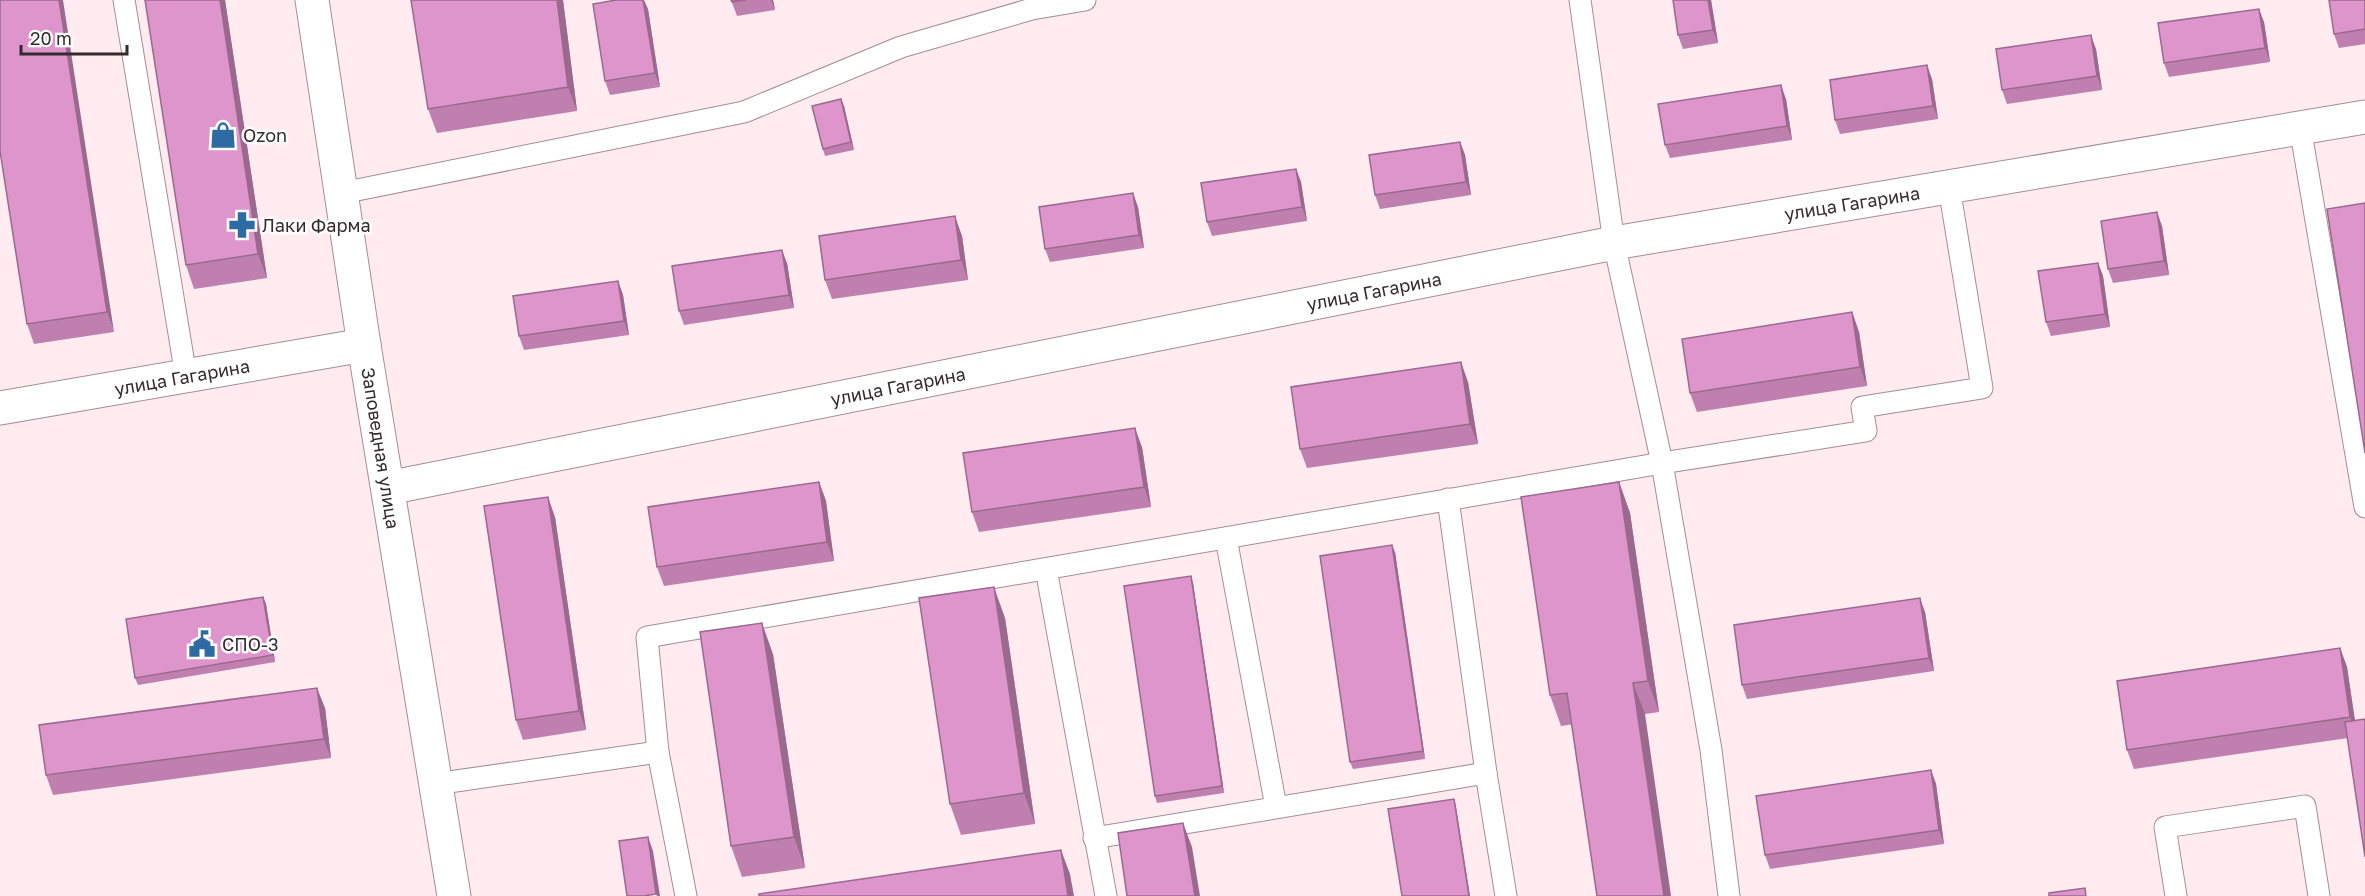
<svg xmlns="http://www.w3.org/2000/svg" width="2365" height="896" viewBox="0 0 2365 896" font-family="'Golos Text',sans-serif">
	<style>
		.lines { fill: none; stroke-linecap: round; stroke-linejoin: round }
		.lane-casing { stroke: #a48d94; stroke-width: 23 }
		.street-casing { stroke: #a48d94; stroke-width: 35 }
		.lane { stroke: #fff; stroke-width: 21 }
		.street { stroke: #fff; stroke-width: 33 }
		.wall { fill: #bf80af }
		.shaded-wall { fill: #9b688e }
		.building { fill: #de95cb; stroke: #9b688e; stroke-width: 1.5 }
		.labels { text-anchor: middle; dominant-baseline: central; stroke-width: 5; stroke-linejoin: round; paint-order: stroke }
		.poi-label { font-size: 18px; fill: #342b2e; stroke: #fefefe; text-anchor: start }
		.street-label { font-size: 18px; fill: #342b2e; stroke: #fefefe }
	</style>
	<rect width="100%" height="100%" fill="#ffebf0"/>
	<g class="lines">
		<defs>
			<g id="lane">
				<path d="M124,0L186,376"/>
				<path d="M1580,0L1614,243L1662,463L1711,750L1729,896"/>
				<path d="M2300,127L2365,507"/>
				<path d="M342,193L744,112L901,47L1032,9L1085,0"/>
				<path d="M1448,499L1486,773L1506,896"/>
				<path d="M1226,538L1276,807"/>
				<path d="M1046,569L1106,896"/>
				<path d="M658,752L686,896"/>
				<path d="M435,784L658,752L647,637L1662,463L1866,431L1862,407L1982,388L1949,187"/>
				<path d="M1094,838L1486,773"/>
				<path d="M2176,896L2165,827L2305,806L2319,896"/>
			</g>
			<g id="street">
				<path d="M312,0L364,345L454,896"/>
				<path d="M0,408L364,345"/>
				<path d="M388,488L1614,243L2365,117"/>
			</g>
		</defs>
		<use href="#lane" class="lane-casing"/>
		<use href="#street" class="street-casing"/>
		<use href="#lane" class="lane"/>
		<use href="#street" class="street"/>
	</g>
	<g class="wall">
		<path d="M0,0L114,332L34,344L27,324Z"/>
		<path d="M145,0H225L267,278L194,289L186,265Z"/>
		<path d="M411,0H563L577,111L437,133L428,109Z"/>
		<path d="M731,0H773L775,10L737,16Z"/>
		<path d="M1711,0L1718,43L1683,49L1678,35Z"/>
		<path d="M2365,0V44L2339,48L2334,34Z"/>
		<path d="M648,9L660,87L610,95L605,81Z"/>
		<path d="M2264,22L2270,62L2169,77L2164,63Z"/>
		<path d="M2096,49L2102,90L2007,104L2002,90Z"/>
		<path d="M1932,79L1938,119L1840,134L1835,120Z"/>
		<path d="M1786,99L1792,140L1670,158L1665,145Z"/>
		<path d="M844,106L854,150L825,156L823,149Z"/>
		<path d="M1460,142L1465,155L1471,195L1380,209L1375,195Z"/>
		<path d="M1296,169L1301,182L1307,221L1212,236L1207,222Z"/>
		<path d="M1138,207L1144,248L1050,262L1045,249Z"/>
		<path d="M2162,226L2169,275L2113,283L2108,269Z"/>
		<path d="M962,236L968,280L832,299L825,280Z"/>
		<path d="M787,263L794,308L684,325L679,311Z"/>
		<path d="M2098,263L2103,276L2110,327L2051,336L2046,322Z"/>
		<path d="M618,281L623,295L629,335L524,350L519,336Z"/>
		<path d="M1852,312L1859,332L1867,386L1697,412L1690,393Z"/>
		<path d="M1468,382L1478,444L1307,468L1300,449Z"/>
		<path d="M1142,447L1151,507L979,532L972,512Z"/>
		<path d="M819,482L826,501L834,561L664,586L657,567Z"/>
		<path d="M1619,482L1630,513L1659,712L1561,726L1550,695Z"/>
		<path d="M555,517L586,730L523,740L516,720Z"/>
		<path d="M1395,552L1425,759L1353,769L1350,762Z"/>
		<path d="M1193,583L1224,793L1157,803L1155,796Z"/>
		<path d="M263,597L266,604L275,662L138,685L135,678Z"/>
		<path d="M1925,612L1934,671L1747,699L1742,685Z"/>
		<path d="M1005,618L1035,824L961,835L950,804Z"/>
		<path d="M2340,648L2347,667L2355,720L2348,738L2134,769L2127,750Z"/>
		<path d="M773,654L805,868L742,877L731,846Z"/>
		<path d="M325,708L331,758L53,795L46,775Z"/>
		<path d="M1931,770L1936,784L1944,844L1770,869L1765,855Z"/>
	</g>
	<g class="shaded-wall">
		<path d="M59,0H63L114,332L107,312Z"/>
		<path d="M220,0H225L267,278L258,254Z"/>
		<path d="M557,0H563L577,111L568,87Z"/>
		<path d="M643,0H644L648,9L660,87L655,73Z"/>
		<path d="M771,0H773L775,10Z"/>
		<path d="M1708,0H1711L1718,43L1713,30Z"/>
		<path d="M2259,9L2264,22L2270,62L2265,48Z"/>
		<path d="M2091,35L2096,49L2102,90L2097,76Z"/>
		<path d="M1927,65L1932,79L1938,119L1933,106Z"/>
		<path d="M1781,85L1786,99L1792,140L1787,126Z"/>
		<path d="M841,99L844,106L854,150L851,142Z"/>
		<path d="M1460,142L1465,155L1471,195L1466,182Z"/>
		<path d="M1296,169L1301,182L1307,221L1302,207Z"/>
		<path d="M1133,193L1138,207L1144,248L1139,235Z"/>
		<path d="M2157,212L2162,226L2169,275L2164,261Z"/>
		<path d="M955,216L962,236L968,280L961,260Z"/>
		<path d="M782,250L787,263L794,308L789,295Z"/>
		<path d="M2098,263L2103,276L2110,327L2105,314Z"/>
		<path d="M618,281L623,295L629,335L624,321Z"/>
		<path d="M1852,312L1859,332L1867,386L1860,367Z"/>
		<path d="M1461,362L1468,382L1478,444L1470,424Z"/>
		<path d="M1135,428L1142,447L1151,507L1144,487Z"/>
		<path d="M819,482L826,501L834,561L827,542Z"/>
		<path d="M1619,482L1630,513L1659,712L1648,681Z"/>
		<path d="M548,497L555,517L586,730L579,711Z"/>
		<path d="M1392,545L1395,552L1425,759L1423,751Z"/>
		<path d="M1191,576L1193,583L1224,793L1222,786Z"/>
		<path d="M994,587L1005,618L1035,824L1024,793Z"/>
		<path d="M263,597L266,604L275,662L273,655Z"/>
		<path d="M1920,598L1925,612L1934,671L1929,658Z"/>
		<path d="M762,623L773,654L805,868L794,837Z"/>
		<path d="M2340,648L2347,667L2357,736L2350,717Z"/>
		<path d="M1633,683L1645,714L1671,896H1664Z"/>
		<path d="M317,688L325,708L331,758L324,739Z"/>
		<path d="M1931,770L1936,784L1944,844L1939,830Z"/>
		<path d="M1454,799L1456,806L1470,896H1469Z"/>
		<path d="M1183,823L1192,847L1200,896H1195Z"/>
		<path d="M648,837L653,851L660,896H657L656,894Z"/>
		<path d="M1061,850L1070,874L1074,896H1068Z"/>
	</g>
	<g class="building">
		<path d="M0,0H59L107,312L27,324L0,151Z"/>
		<path d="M145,0H220L258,254L186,265Z"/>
		<path d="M411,0H557L568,87L428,109Z"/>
		<path d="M616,0H643L655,73L605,81L593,4Z"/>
		<path d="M731,0H746L732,2Z"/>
		<path d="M1673,0H1708L1713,30L1678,35Z"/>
		<path d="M2329,0H2365V29L2334,34Z"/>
		<path d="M2259,9L2265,48L2164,63L2158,23Z"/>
		<path d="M2091,35L2097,76L2002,90L1996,49Z"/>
		<path d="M1927,65L1933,106L1835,120L1830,80Z"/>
		<path d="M1781,85L1787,126L1665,145L1658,104Z"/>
		<path d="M841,99L851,142L823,149L812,106Z"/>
		<path d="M1460,142L1466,182L1375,195L1369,155Z"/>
		<path d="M1296,169L1302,207L1207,222L1201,183Z"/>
		<path d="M1133,193L1139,235L1045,249L1039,207Z"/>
		<path d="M2365,203V453L2327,209Z"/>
		<path d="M2157,212L2164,261L2108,269L2101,221Z"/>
		<path d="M955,216L961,260L825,280L819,236Z"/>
		<path d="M782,250L789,295L679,311L672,266Z"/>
		<path d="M2098,263L2105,314L2046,322L2038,271Z"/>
		<path d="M618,281L624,321L519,336L513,296Z"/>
		<path d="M1852,312L1860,367L1690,393L1682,339Z"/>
		<path d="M1461,362L1470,424L1300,449L1291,387Z"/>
		<path d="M1135,428L1144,487L972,512L963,453Z"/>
		<path d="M819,482L827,542L657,567L648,507Z"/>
		<path d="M1619,482L1648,681L1633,683L1664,896H1597L1567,693L1550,695L1521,497Z"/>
		<path d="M548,497L579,711L516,720L484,506Z"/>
		<path d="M1392,545L1423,751L1350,762L1320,556Z"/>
		<path d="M1191,576L1222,786L1155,796L1124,586Z"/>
		<path d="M994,587L1024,793L950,804L919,598Z"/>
		<path d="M263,597L273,655L135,678L126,619Z"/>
		<path d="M1920,598L1929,658L1742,685L1734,625Z"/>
		<path d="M762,623L794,837L731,846L700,632Z"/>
		<path d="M2340,648L2350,717L2127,750L2117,681Z"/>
		<path d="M317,688L324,739L46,775L39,725Z"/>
		<path d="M2365,719V857L2345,722Z"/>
		<path d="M1931,770L1939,830L1765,855L1756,796Z"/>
		<path d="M1454,799L1469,896H1402L1388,809Z"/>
		<path d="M1183,823L1195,896H1127L1118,833Z"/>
		<path d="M648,837L656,894L644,896H627L619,841Z"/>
		<path d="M1061,850L1068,896H759V894Z"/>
		<path d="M2085,888L2086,896H2049V893Z"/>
	</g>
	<defs>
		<symbol id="shop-bare" viewBox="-9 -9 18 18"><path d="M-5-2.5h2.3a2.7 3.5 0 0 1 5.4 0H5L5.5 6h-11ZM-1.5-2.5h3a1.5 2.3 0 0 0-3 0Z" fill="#2d6ba2" stroke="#fefefe" stroke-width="2.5" paint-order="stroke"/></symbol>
		<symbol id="pharmacy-bare" viewBox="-9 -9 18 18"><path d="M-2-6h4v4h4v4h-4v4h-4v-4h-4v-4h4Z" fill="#2d6ba2" stroke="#fefefe" stroke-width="2.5" paint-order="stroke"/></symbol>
		<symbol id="civic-bare" viewBox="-9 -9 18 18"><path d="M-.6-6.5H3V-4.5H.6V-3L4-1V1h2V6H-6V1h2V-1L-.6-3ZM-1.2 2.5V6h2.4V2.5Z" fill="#2d6ba2" stroke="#fefefe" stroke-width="2.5" paint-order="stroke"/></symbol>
	</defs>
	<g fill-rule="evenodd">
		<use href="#shop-bare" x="204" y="116" width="38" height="38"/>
		<use href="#pharmacy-bare" x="223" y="206" width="38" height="38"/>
		<use href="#civic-bare" x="183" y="625" width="38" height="38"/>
	</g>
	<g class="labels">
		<g class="poi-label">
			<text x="243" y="135">Ozon</text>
			<text x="262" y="225">Лаки Фарма</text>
			<text x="222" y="644">СПО-3</text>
		</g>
		<g class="street-label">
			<text transform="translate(1852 203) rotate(-9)">улица Гагарина</text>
			<text transform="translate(1374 291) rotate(-11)">улица Гагарина</text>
			<text transform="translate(182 377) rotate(-10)">улица Гагарина</text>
			<text transform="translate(898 386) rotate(-11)">улица Гагарина</text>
			<text transform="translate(381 448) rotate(81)">Заповедная улица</text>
		</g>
	</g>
	<path d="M21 45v9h106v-9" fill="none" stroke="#342b2e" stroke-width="3"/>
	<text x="30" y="45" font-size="18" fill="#342b2e" stroke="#fefefe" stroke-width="4.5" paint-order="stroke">20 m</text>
</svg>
